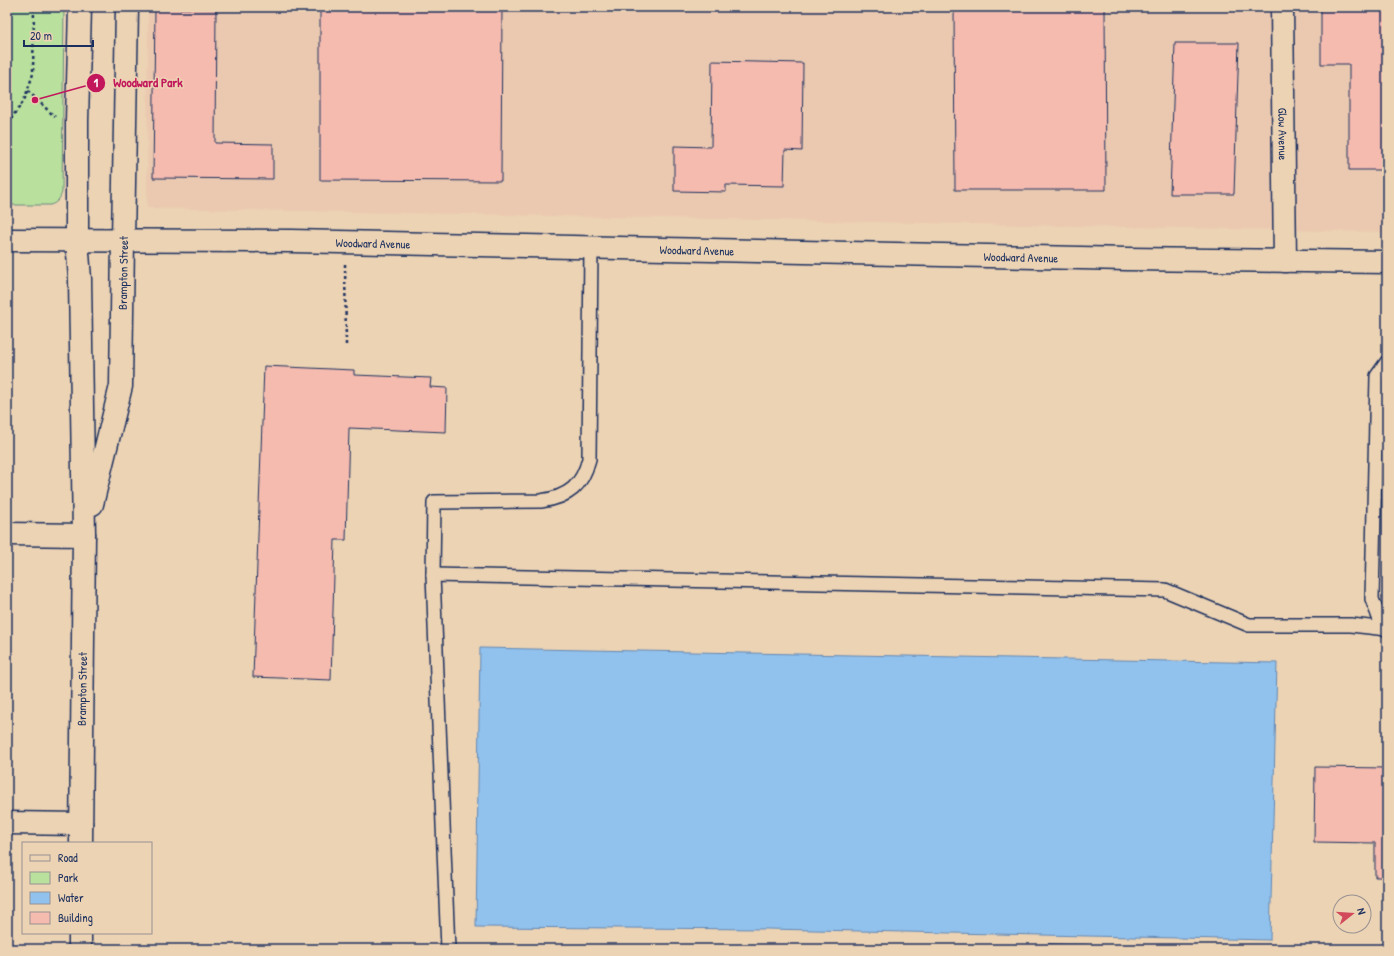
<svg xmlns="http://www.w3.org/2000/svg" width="1394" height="956" viewBox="0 0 1394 956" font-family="'Patrick Hand',sans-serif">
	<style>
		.built { fill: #ebc9b0 }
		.green { fill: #b9e19d; stroke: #6a887e }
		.water { fill: #91c2ed; stroke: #6287b4 }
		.building { fill: #f5bbaf; stroke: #1b2f5e }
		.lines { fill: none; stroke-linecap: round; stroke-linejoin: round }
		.lane-casing { stroke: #1b2f5e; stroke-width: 16 }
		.street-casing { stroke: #1b2f5e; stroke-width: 25 }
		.secondary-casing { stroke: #1b2f5e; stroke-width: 25 }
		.path { stroke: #1b2f5e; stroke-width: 2.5; stroke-dasharray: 3 3; stroke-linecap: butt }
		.lane { stroke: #ecd3b4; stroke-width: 13 }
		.street { stroke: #ecd3b4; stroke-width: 22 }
		.secondary { stroke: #ecd3b4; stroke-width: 22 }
		.labels { text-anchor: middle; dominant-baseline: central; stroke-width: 3; stroke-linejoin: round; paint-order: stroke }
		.street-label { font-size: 12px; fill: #1b2f5e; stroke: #ecd3b4 }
		.leader { fill: none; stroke: #c2185b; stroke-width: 1.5 }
		.callout-dot { fill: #c2185b; stroke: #ecd3b4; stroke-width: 1.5 }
		.mark-label { font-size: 12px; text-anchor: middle; font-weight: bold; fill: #fff }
		.callout-label { font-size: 13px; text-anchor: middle; font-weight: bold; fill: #c2185b; stroke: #ecd3b4; stroke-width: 3; stroke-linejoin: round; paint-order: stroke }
	</style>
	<rect width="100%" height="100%" fill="#ecd3b4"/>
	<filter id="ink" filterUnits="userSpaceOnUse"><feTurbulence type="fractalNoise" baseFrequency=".025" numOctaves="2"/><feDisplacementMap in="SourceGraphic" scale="8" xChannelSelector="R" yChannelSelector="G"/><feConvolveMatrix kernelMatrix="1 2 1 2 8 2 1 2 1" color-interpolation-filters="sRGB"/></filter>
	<g filter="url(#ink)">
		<path class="built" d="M148,7H1387V232L147,208Z"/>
		<path class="green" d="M7,7H64L62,192C60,199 57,203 50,205H7Z"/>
		<path class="water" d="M480,648L1277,663L1270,940L768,929L476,927Z"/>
		<g class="building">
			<path d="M320,7H502L501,181L320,180Z"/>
			<path d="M954,7H1105L1106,190H955Z"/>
			<path d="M1321,7H1387V170H1349V64H1321Z"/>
			<path d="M155,8L216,9L215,143L273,144V179L153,178Z"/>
			<path d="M1175,43H1239L1234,194H1170Z"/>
			<path d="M712,61L803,63L802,151L785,150L784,186L726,185V192L674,191V146L711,147Z"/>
			<path d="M264,366L354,370V375L431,378L430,387L447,388L446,432L349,428L346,540H335L331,680L253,677Z"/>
			<path d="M1315,767L1387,768V877H1375V843L1314,842Z"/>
			<path d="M1047,944L1087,945L1086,949H1047Z"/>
		</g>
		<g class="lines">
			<defs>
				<g id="lane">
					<path d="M433,575L434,502L541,501C569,497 582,486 589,459L591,247"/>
					<path d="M1383,628L1372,599L1377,376L1387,362"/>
					<path d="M448,949L433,575L1165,590L1249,625H1351L1387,629"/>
				</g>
				<g id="street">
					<path id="s1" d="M1282,7L1285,261"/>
					<path d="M77,240L80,279L84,535L81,843"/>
					<path d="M92,504L121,386L123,241"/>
					<path d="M7,534L84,535"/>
					<path d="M7,823L81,824"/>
					<path d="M80,949V933"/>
				</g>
				<g id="secondary">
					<path id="s2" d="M7,240L292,241L1127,259L1387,262"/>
					<path d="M77,240V121L80,7"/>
					<path d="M123,241L127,7"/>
				</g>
			</defs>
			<use href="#lane" class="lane-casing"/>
			<use href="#street" class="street-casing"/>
			<use href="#secondary" class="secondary-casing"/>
			<g class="path">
				<path d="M28,91L55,117"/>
				<path d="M7,124L24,101L33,74L34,7"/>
				<path d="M345,264L346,345"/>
			</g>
			<use href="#lane" class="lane"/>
			<use href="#street" class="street"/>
			<use href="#secondary" class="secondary"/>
		</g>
	</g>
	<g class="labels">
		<g class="street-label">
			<text stroke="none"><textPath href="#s1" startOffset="127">Glow Avenue</textPath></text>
			<text stroke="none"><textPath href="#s2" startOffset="366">Woodward Avenue</textPath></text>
			<text stroke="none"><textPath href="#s2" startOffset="690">Woodward Avenue</textPath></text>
			<text stroke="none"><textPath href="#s2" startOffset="1014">Woodward Avenue</textPath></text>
			<text transform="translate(123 273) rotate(-89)">Brampton Street</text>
			<text transform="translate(82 689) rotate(-89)">Brampton Street</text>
		</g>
	</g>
	<path class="leader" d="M35 100L96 83"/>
	<g class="callout-dot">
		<circle cx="35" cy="100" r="4"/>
		<circle cx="96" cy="83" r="10"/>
	</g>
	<g class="mark-label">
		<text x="96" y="87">1</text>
	</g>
	<g class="callout-label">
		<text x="148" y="87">Woodward Park</text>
	</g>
	<rect width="1394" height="956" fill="none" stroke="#ecd3b4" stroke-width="24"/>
	<rect x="12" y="12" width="1370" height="932" fill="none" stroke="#1b2f5e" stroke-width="1.5" filter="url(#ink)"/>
	<rect x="22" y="842" width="130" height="92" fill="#ecd3b4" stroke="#989192"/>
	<rect x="30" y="855" width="20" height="6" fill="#ecd3b4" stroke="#989192"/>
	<text x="58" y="862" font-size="12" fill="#1b2f5e">Road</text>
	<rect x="30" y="872" width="20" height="12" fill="#b9e19d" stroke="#989192"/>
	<text x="58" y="882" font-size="12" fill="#1b2f5e">Park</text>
	<rect x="30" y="892" width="20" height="12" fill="#91c2ed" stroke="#989192"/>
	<text x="58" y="902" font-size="12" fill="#1b2f5e">Water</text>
	<rect x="30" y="912" width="20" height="12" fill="#f5bbaf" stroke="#989192"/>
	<text x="58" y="922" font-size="12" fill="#1b2f5e">Building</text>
	<g transform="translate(1352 914) rotate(73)"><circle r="19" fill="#ecd3b4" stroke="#989192"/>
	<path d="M0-3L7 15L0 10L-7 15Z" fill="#d1495b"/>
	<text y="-6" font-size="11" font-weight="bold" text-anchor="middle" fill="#1b2f5e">N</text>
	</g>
	<path d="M24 40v6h69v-6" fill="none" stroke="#1b2f5e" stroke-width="2"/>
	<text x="30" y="40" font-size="12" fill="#1b2f5e" stroke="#ecd3b4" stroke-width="3" paint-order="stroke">20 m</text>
</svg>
